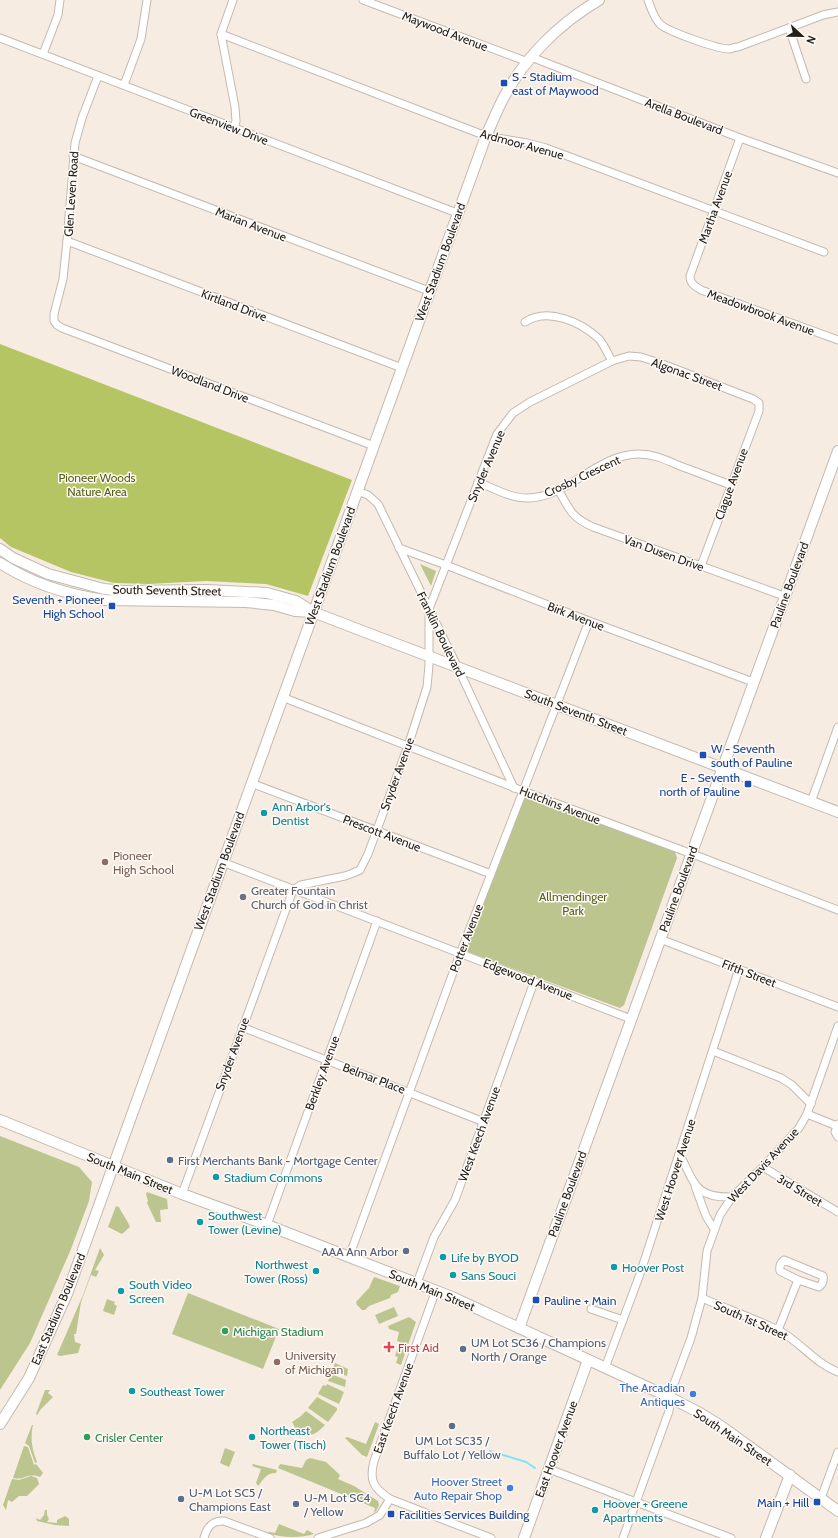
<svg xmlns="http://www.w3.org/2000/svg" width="838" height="1538" viewBox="0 0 838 1538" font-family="Cabin,sans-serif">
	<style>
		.green { fill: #bbc58d }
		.forest { fill: #b6c564 }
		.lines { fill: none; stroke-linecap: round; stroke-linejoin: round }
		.stream { stroke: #7fe3f9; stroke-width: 2 }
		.street-casing { stroke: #c3b9b0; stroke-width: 9 }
		.secondary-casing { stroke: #c3b9b0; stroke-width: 12 }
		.street { stroke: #fff; stroke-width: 7 }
		.secondary { stroke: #fff; stroke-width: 10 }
		.transit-dot { fill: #1a4fb4; stroke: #fffaf6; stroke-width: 1.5 }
		.culture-dot { fill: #0f9aa8; stroke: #fffaf6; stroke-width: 1.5 }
		.education-dot { fill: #8d6e63; stroke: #fffaf6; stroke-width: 1.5 }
		.worship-dot { fill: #6b7280; stroke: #fffaf6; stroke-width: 1.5 }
		.service-dot { fill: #5c6f8a; stroke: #fffaf6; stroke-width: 1.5 }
		.leisure-dot { fill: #2e9e5b; stroke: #fffaf6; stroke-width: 1.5 }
		.health-dot { fill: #e0444e; stroke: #fffaf6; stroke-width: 1.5 }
		.shop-dot { fill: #3f7fe0; stroke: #fffaf6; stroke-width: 1.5 }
		.labels { text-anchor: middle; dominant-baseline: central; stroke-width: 3; stroke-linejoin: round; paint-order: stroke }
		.street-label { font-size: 12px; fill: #24211d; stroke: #fffaf6 }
		.transit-label { font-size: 12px; fill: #164399; stroke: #fffaf6; text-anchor: start }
		.park-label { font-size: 12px; fill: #555e18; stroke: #fffaf6 }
		.culture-label { font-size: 12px; fill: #0d838f; stroke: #fffaf6; text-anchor: start }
		.education-label { font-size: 12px; fill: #785e54; stroke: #fffaf6; text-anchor: start }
		.worship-label { font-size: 12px; fill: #5b616d; stroke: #fffaf6; text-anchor: start }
		.service-label { font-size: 12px; fill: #4e5e75; stroke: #fffaf6; text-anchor: start }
		.leisure-label { font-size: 12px; fill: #27864d; stroke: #fffaf6; text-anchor: start }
		.health-label { font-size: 12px; fill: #be3a42; stroke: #fffaf6; text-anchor: start }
		.shop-label { font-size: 12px; fill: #366cbe; stroke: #fffaf6; text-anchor: end }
	</style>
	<rect width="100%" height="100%" fill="#f7ece2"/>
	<g class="green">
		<path d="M420,564L436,571L431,586Z"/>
		<path d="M527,796L675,852L677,858L624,1005L620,1008L468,952L466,947L525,797Z"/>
		<path d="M0,1136L79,1167L92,1182L89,1201L71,1249L30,1343L0,1390Z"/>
		<path d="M147,1192L167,1199L168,1209L160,1210L161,1222H156L147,1203L148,1201L146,1194Z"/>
		<path d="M116,1206L119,1207C122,1214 127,1219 130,1227L122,1234L108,1227Z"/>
		<path d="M100,1248L104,1255L95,1270L99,1271L96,1277L91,1275L81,1302L76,1334H74L75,1342L81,1344L78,1353L60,1356L57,1355L83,1295Z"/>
		<path d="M374,1277L400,1286L398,1292L391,1295L390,1298L369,1306L365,1310H362L357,1305L356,1302L369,1288Z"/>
		<path d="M188,1293L279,1329L263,1369L172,1334Z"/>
		<path d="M107,1299L115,1302L114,1304L117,1306L114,1315L103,1311Z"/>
		<path d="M394,1307L398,1316L379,1324L375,1315Z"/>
		<path d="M409,1317L416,1322L401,1365L396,1363L398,1357L395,1356L400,1342L397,1341L399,1332L389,1329L388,1326Z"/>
		<path d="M335,1363L348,1369L347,1376L332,1371Z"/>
		<path d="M331,1374L346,1380L345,1387L328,1381Z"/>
		<path d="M327,1384L344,1392L339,1404L318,1394L323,1385L326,1386Z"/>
		<path d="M45,1390H50L48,1393L53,1397L41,1409L37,1415L36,1414Z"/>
		<path d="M317,1397L337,1408V1410L328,1422L308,1408Z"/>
		<path d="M306,1411L325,1425C317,1433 311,1438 299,1434L292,1422L301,1416Z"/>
		<path d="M375,1422L379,1424L367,1457L362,1455L345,1438L347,1437L366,1444Z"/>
		<path d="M32,1425H33C30,1438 32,1449 37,1462L35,1463L29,1446L25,1443Z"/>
		<path d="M24,1446L28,1447L34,1465L36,1464L43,1473L40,1477C27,1472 24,1481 13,1478Z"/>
		<path d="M225,1448L235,1452L229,1467L220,1463Z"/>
		<path d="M310,1458L326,1462L340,1475L338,1479L354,1486L378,1501L379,1505L376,1511L374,1513L375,1508L278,1468L280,1464L302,1468L306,1460Z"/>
		<path d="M253,1464L277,1470L276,1473C266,1473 264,1479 258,1486L256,1483L261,1469L252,1466Z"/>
		<path d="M31,1476L37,1478L39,1484L27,1496H19L12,1502L8,1500L6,1510L3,1505L12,1479L19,1480Z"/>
		<path d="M45,1510H47V1515L49,1519L47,1522L57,1523V1520L65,1516L69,1519V1526L55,1525L37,1521L36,1518L40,1520L44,1515Z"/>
		<path d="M279,1524L304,1534L307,1530L314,1534C301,1538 281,1538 268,1533L269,1532L275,1533Z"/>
	</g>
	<path class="forest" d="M0,344L352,480L308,596L266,584L206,581L149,584L114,583L71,572L11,547L0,538Z"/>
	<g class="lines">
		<path class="stream" d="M490,1451L526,1462L535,1468"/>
		<defs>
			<g id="street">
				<path d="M233,0L221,34L235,107L236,121L234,128"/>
				<path d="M363,0L528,62"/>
				<path d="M648,0C651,8 654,19 661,25C670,32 717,49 729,49C731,49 735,47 738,47L823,15L838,12"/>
				<path d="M789,28L806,79"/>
				<path d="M221,34L486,136L527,143L546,148L824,252"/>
				<path d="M0,38L457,213"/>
				<path d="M43,54L58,15L60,0"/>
				<path d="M531,57L740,138L838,173"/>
				<path d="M98,76L82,118L75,143L67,241L63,279L54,314V321L57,325L62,328L374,446"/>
				<path d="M124,85L141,39L147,0"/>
				<path d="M740,138L690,276C690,284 695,286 701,290L838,340"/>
				<path d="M73,156L429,291"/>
				<path d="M67,241L402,368"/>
				<path d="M525,322C548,307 581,322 599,339C604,345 608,354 612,361"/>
				<path d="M478,482C493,488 510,498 527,498C568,498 597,454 639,454C654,454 666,460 680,466C697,472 714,479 731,485"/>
				<path d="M558,489C569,509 571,517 593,527L784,596"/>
				<path d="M357,491L368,495L378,504L458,668L514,788"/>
				<path d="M399,548L446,565L589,621L753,682"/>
				<path d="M282,697L523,791L703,858L838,910"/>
				<path d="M251,783L491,874"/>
				<path d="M811,802L838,727"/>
				<path d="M222,862L631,1019"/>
				<path d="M660,939L838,1007"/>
				<path d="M242,1027L484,1122"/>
				<path d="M713,1051L781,1078L792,1085L811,1104"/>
				<path d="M807,1114L837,1126"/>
				<path d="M838,1124L835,1132L838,1137"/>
				<path d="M680,1155C695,1184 695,1198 732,1197"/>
				<path d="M763,1167L838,1212"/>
				<path d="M695,1186L706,1216L714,1229"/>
				<path d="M182,1194L293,890L301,885L345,876L353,873L360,870L368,854L408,746L427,687L429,665V609L497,434L513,413L530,402L612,361L629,356L641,357L660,363L753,399L759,403V411L701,566"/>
				<path d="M267,1225L377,921"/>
				<path d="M349,1257L458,959L589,621"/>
				<path d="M784,1260L823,1276C824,1281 823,1284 819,1287L798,1280L780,1271C779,1266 780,1263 784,1260Z"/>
				<path d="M417,1283L434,1237L455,1200L534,982"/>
				<path d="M436,1290L374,1461C369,1480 373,1488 390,1499L491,1538"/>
				<path d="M702,1298C727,1309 753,1318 778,1330C800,1341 814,1363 838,1372"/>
				<path d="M591,1309L623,1320"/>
				<path d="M778,1330L798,1280"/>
				<path d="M605,1368L640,1274L739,969"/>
				<path d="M549,1469L731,1538"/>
				<path d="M821,1498L838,1452"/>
				<path d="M204,1538C207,1527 212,1520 224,1521L270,1538"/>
				<path d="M318,1538L366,1523L380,1515L390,1499"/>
				<path d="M623,1538L669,1411L672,1389L691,1338L702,1298L707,1251L720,1215L732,1197L763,1167L799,1128L807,1114L838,1026"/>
			</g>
			<g id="secondary">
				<path d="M0,549L13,558L48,574L104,589L124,591L207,590L267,593L296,601L313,612L365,632L838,812"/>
				<path d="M0,563C31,583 69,595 105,600L246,602L274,605L295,611L312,612"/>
				<path d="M0,1120L182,1194L267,1225L452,1297L671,1398L700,1413L721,1426L838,1511"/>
				<path d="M519,1328L838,451"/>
				<path d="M0,1424L29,1378L67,1294L486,136C492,123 497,110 504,97C525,57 560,23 599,0"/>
				<path d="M524,1538L588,1360"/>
				<path d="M766,1538L790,1475"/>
			</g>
		</defs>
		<use href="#street" class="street-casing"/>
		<use href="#secondary" class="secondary-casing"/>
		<use href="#street" class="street"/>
		<use href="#secondary" class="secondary"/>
	</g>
	<g class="transit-dot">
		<rect x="500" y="79" width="8" height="8" rx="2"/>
		<rect x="108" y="602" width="8" height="8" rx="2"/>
		<rect x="699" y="751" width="8" height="8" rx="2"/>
		<rect x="744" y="780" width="8" height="8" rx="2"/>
		<rect x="532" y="1296" width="8" height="8" rx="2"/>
		<rect x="813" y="1498" width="8" height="8" rx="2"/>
		<rect x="387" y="1510" width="8" height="8" rx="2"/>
	</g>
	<g class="culture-dot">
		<circle cx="264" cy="813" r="4"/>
		<circle cx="216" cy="1177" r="4"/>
		<circle cx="200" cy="1222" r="4"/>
		<circle cx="443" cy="1257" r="4"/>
		<circle cx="614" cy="1267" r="4"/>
		<circle cx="316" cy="1271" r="4"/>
		<circle cx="453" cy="1275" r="4"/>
		<circle cx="121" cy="1291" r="4"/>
		<circle cx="132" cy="1391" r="4"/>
		<circle cx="252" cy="1437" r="4"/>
		<circle cx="595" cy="1510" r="4"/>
	</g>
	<g class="education-dot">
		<circle cx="105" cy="862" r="4"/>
		<circle cx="277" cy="1362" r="4"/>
	</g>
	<circle class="worship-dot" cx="243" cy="897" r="4"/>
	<g class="service-dot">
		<circle cx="170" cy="1160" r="4"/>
		<circle cx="406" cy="1251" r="4"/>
		<circle cx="463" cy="1349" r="4"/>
		<circle cx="452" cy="1426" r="4"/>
		<circle cx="181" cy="1499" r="4"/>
		<circle cx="296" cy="1504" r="4"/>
	</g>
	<g class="leisure-dot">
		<circle cx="225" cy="1331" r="4"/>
		<circle cx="87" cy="1437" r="4"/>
	</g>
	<path class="health-dot" d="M387 1341h4v4h4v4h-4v4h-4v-4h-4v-4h4z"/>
	<g class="shop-dot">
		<circle cx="693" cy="1394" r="4"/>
		<circle cx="510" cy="1488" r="4"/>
	</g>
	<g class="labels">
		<g class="street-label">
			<text transform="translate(445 31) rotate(21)">Maywood Avenue</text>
			<text transform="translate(684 116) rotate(21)">Arella Boulevard</text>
			<text transform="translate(229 126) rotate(21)">Greenview Drive</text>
			<text transform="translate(522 144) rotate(15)">Ardmoor Avenue</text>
			<text transform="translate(71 194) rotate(-86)">Glen Leven Road</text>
			<text transform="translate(715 207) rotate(-70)">Martha Avenue</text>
			<text transform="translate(251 224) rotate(21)">Marian Avenue</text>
			<text transform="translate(440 262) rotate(-70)">West Stadium Boulevard</text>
			<text transform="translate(234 305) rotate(21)">Kirtland Drive</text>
			<text transform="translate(761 312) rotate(20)">Meadowbrook Avenue</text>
			<text transform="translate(687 374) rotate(20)">Algonac Street</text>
			<text transform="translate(210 384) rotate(21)">Woodland Drive</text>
			<text transform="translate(486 466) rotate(-67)">Snyder Avenue</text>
			<text transform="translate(582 476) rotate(-25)">Crosby Crescent</text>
			<text transform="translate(731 484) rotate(-70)">Clague Avenue</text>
			<text transform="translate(664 553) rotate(20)">Van Dusen Drive</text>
			<text transform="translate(330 566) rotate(-70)">West Stadium Boulevard</text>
			<text transform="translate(789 585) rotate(-70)">Pauline Boulevard</text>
			<text transform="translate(167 590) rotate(1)">South Seventh Street</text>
			<text transform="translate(576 616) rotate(21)">Birk Avenue</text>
			<text transform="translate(441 634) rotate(64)">Franklin Boulevard</text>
			<text transform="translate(576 712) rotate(21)">South Seventh Street</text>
			<text transform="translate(397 774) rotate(-70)">Snyder Avenue</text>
			<text transform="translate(560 805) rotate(21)">Hutchins Avenue</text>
			<text transform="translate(382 833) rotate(21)">Prescott Avenue</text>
			<text transform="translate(219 871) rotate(-70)">West Stadium Boulevard</text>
			<text transform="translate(678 889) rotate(-70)">Pauline Boulevard</text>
			<text transform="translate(466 938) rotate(-69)">Potter Avenue</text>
			<text transform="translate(749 973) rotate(21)">Fifth Street</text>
			<text transform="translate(528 979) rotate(21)">Edgewood Avenue</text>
			<text transform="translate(232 1054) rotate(-70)">Snyder Avenue</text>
			<text transform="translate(322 1073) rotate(-70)">Berkley Avenue</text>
			<text transform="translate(374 1078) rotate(21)">Belmar Place</text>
			<text transform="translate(479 1134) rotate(-70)">West Keech Avenue</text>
			<text transform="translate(763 1165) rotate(-47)">West Davis Avenue</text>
			<text transform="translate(675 1170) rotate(-72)">West Hoover Avenue</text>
			<text transform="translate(130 1173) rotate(22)">South Main Street</text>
			<text transform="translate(800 1190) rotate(31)">3rd Street</text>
			<text transform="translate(567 1194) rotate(-70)">Pauline Boulevard</text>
			<text transform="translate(432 1290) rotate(22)">South Main Street</text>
			<text transform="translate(58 1309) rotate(-67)">East Stadium Boulevard</text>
			<text transform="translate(751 1320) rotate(24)">South 1st Street</text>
			<text transform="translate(393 1408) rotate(-70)">East Keech Avenue</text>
			<text transform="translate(733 1437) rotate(34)">South Main Street</text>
			<text transform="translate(556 1449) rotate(-70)">East Hoover Avenue</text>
		</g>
		<g class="transit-label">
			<text x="512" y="76">S - Stadium<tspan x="512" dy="14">east of Maywood</tspan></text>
			<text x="104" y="599" text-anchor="end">Seventh + Pioneer<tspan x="104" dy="14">High School</tspan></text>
			<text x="711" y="748">W - Seventh<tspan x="711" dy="14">south of Pauline</tspan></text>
			<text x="740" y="777" text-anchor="end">E - Seventh<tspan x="740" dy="14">north of Pauline</tspan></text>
			<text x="544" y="1300">Pauline + Main</text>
			<text x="809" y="1502" text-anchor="end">Main + Hill</text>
			<text x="399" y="1514">Facilities Services Building</text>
		</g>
		<g class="park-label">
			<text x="97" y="477">Pioneer Woods<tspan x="97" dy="14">Nature Area</tspan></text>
			<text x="573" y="896">Allmendinger<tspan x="573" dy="14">Park</tspan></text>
		</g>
		<g class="culture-label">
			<text x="272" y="806">Ann Arbor's<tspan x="272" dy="14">Dentist</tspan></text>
			<text x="224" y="1177">Stadium Commons</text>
			<text x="208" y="1215">Southwest<tspan x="208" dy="14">Tower (Levine)</tspan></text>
			<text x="451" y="1257">Life by BYOD</text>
			<text x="308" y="1264" text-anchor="end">Northwest<tspan x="308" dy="14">Tower (Ross)</tspan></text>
			<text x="622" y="1267">Hoover Post</text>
			<text x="461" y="1275">Sans Souci</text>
			<text x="129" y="1284">South Video<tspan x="129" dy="14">Screen</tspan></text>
			<text x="140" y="1391">Southeast Tower</text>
			<text x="260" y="1430">Northeast<tspan x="260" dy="14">Tower (Tisch)</tspan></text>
			<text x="603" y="1503">Hoover + Greene<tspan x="603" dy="14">Apartments</tspan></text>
		</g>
		<g class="education-label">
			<text x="113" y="855">Pioneer<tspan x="113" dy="14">High School</tspan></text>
			<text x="285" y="1355">University<tspan x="285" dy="14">of Michigan</tspan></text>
		</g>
		<g class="worship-label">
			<text x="251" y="890">Greater Fountain<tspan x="251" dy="14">Church of God in Christ</tspan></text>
		</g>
		<g class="service-label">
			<text x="178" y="1160">First Merchants Bank - Mortgage Center</text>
			<text x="398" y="1251" text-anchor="end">AAA Ann Arbor</text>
			<text x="471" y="1342">UM Lot SC36 / Champions<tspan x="471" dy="14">North / Orange</tspan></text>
			<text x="452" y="1440" text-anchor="middle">UM Lot SC35 /<tspan x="452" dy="14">Buffalo Lot / Yellow</tspan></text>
			<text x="189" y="1492">U-M Lot SC5 /<tspan x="189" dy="14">Champions East</tspan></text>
			<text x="304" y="1497">U-M Lot SC4<tspan x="304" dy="14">/ Yellow</tspan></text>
		</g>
		<g class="leisure-label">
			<text x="233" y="1331">Michigan Stadium</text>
			<text x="95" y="1437">Crisler Center</text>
		</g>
		<g class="health-label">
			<text x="398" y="1347">First Aid</text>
		</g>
		<g class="shop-label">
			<text x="685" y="1387">The Arcadian<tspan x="685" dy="14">Antiques</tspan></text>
			<text x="502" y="1481">Hoover Street<tspan x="502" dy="14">Auto Repair Shop</tspan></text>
		</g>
	</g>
	<g transform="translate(802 36) rotate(112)" stroke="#fffaf6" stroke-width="3" paint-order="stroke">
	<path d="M0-3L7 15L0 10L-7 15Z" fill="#24211d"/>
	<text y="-6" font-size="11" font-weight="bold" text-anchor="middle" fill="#24211d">N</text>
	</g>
</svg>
